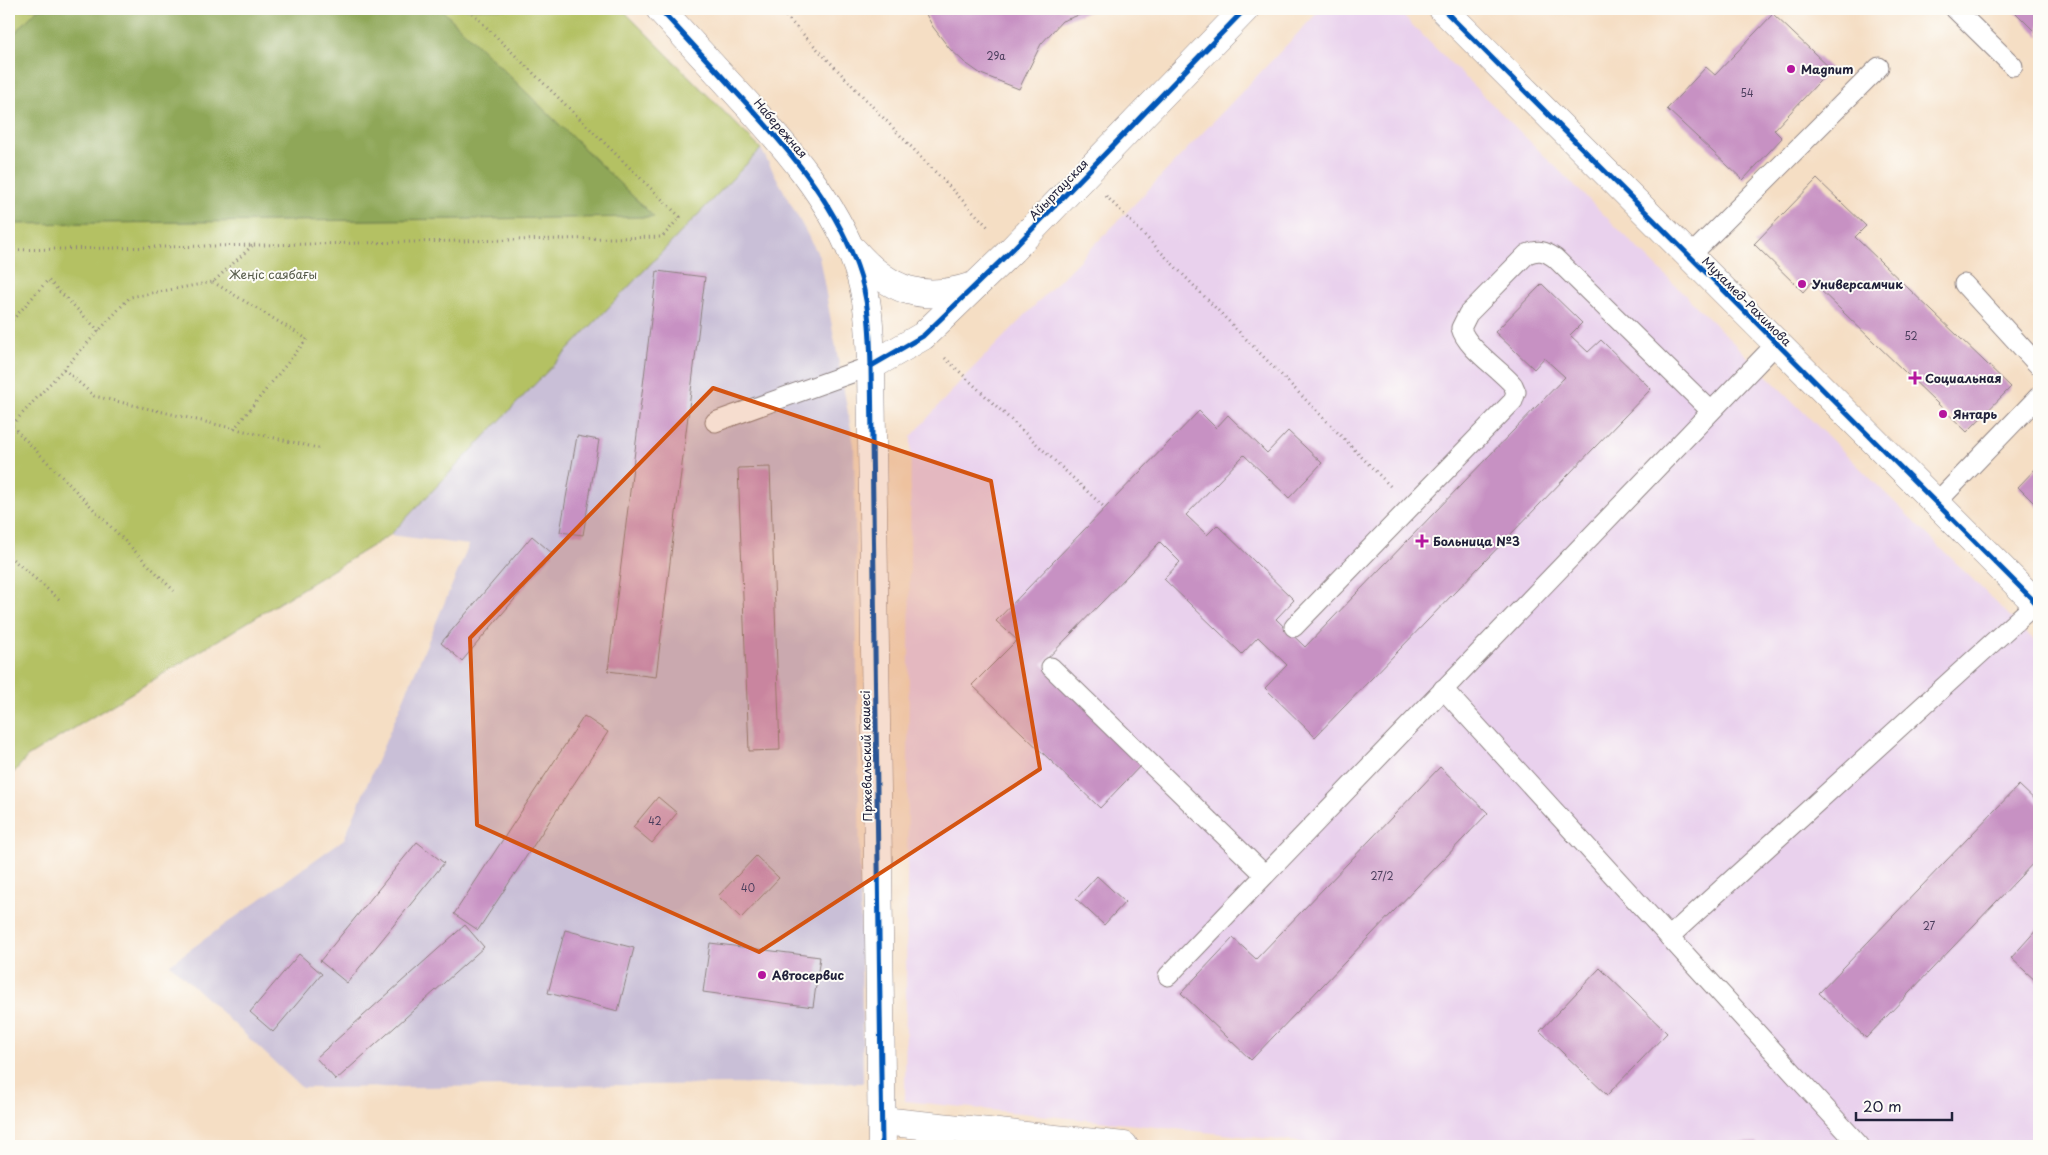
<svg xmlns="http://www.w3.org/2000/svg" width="2048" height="1155" viewBox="0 0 2048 1155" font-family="'Playpen Sans',sans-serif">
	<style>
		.built { fill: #e9d1ed }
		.industrial { fill: #c9bfd7 }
		.green { fill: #b4c163; stroke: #6b724f }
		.forest { fill: #8fa759; stroke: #58644a }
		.building { fill: #c791c3 }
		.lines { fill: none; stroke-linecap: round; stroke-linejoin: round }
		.service-casing { stroke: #8c8080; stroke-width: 21 }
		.minor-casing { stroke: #8c8080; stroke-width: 29 }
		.tertiary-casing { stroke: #8c8080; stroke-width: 29 }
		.path { stroke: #8c8080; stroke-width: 3; stroke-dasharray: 1 4; stroke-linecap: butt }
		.service { stroke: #fff; stroke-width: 19 }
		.minor { stroke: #fff; stroke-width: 28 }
		.tertiary { stroke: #fff; stroke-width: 28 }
		.cycleway-casing { stroke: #fdfcf7; stroke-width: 8 }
		.cycleway { stroke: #0057b8; stroke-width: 5 }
		.marked { fill: #d45411; fill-opacity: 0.2; stroke: #d45411; stroke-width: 4; stroke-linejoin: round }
		.poi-dot { fill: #b5179e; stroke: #fdfcf7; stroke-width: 2 }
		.labels { text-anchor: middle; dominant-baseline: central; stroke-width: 4; stroke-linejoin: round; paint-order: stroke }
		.number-label { font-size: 10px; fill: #4b3e5d }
		.poi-label { font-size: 12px; font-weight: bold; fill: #22223b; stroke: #fdfcf7; text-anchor: start }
		.street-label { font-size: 12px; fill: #22223b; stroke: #fdfcf7 }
		.park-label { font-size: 12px; fill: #555a49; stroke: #fdfcf7 }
	</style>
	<rect width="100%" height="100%" fill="#fdfcf7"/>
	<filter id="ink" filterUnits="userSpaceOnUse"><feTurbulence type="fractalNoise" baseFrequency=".02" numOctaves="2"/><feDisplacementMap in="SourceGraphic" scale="10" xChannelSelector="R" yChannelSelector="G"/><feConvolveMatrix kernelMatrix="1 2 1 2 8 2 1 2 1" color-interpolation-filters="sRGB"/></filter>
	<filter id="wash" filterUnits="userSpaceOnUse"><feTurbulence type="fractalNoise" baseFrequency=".0096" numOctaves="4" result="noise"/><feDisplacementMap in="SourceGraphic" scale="20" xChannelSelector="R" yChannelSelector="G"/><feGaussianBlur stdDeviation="1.12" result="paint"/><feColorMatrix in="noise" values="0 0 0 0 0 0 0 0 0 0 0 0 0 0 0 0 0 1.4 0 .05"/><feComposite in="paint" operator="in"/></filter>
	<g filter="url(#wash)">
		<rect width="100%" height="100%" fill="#f5dec4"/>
		<path class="built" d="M1321,9H1396L2039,645V1146H1338L905,1101L911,437L965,376L1125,214Z"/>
		<path class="industrial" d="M761,149L819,256L854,445L863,1083L302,1088L170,964L344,839L469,545L390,535Z"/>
		<path class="green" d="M9,9H622L761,149L390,535L27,757L9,778Z"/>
		<path class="forest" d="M38,9H441L654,217L9,224V39Z"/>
		<g id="blocks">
			<g class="building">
				<path d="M923,9H1096L1062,21L1041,44L1019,89L981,74L964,62L949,48L933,27Z"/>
				<path d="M2012,9H2039V36Z"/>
				<path d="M1773,14L1831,69L1774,130L1782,138L1743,180L1667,109L1706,67L1715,75Z"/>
				<path d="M1817,179L1866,226L1855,237L2011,387L1967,432L1812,282L1803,292L1754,244Z"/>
				<path d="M657,271L705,277L656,677L608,671Z"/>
				<path d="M1542,284L1582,323L1570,335L1588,352L1601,340L1651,389L1315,737L1265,688L1287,665L1258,637L1242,654L1164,579L1180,562L1160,542L1042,664L1144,762L1100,808L972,685L1017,640L996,621L1199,411L1216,428L1228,415L1267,453L1288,431L1322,463L1289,498L1244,455L1186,515L1207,535L1217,525L1294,600L1276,619L1305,647L1565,377L1544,358L1534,369L1495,332Z"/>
				<path d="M577,436L599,440L583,535L560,532Z"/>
				<path d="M2039,465V508L2018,487Z"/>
				<path d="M770,467L780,750L749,751L738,468Z"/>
				<path d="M532,536L553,554L462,661L441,643Z"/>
				<path d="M584,716L608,732L478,930L454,914Z"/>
				<path d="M1440,767L1488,813L1251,1060L1181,993L1233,938L1256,959Z"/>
				<path d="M2019,785L2039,804V857L1866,1038L1819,993Z"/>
				<path d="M658,797L677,813L652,843L633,827Z"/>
				<path d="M417,842L444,863L347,983L320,961Z"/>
				<path d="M756,856L779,878L741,918L718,896Z"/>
				<path d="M1097,876L1125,902L1104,925L1076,899Z"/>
				<path d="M465,925L484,947L336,1080L316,1058Z"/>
				<path d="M2039,927V984L2011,958Z"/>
				<path d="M565,930L634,948L618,1011L548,993Z"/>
				<path d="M710,943L820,957L813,1007L703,992Z"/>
				<path d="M299,954L322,974L273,1032L250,1012Z"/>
				<path d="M1600,968L1667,1033L1607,1095L1540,1031Z"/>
				<path d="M1757,1142V1146H1693V1144Z"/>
			</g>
		</g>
	</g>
	<g filter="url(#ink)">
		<use href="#blocks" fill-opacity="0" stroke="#8c8080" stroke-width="1"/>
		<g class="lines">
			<defs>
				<g id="service">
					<path d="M1955,9L2013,66"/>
					<path d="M1689,257L1879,67"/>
					<path d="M1964,284L2039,366"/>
					<path d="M715,422L871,366"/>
					<path d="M1937,502L2039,396"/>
					<path d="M1294,627L1513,401L1516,392L1513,385C1500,369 1466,348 1461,328L1468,314L1527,254C1539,249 1545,251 1555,258L1711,411"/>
					<path d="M1051,667L1265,875"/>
					<path d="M1443,689L1860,1146"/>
					<path d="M1669,937L2036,603"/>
					<path d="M1168,976L1776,344"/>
				</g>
				<path id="minor" d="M882,1121L1124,1146"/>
				<g id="tertiary">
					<path d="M660,9C686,37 711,65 737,93C784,144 833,199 857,266C869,298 870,332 871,366L882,1146"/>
					<path d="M1443,9L2039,606"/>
					<path d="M854,251C889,291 922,303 973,286"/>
					<path d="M871,366L923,336L1012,250L1245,9"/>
				</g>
			</defs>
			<use href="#service" class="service-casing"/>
			<use href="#minor" class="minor-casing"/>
			<use href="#tertiary" class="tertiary-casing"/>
			<g class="path">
				<path d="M779,9L990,229"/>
				<path d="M1106,196L1392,488"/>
				<path d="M9,250L662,237L680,217L468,9"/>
				<path d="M213,282L307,339L234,429"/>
				<path d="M9,324L48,280L99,331"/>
				<path d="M945,358L1105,508"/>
				<path d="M64,369L94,396L322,449"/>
				<path d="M9,423L174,591"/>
				<path d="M9,428L130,297L213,282L253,245"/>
				<path d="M9,556L60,600"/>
			</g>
			<use href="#service" class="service"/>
			<use href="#minor" class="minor"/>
			<use href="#tertiary" class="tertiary"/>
			<defs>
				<g id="cycleway">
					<path d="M660,9C686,37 711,65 737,93C784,144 833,199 857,266C869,298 870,332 871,366L882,1146"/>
					<path d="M1443,9L2039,606"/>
					<path d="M871,366L923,336L1012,250L1245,9"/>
				</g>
			</defs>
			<use href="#cycleway" class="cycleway-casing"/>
			<use href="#cycleway" class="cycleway"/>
		</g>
	</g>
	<path class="marked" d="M713,388L991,481L1040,769L759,952L477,825L470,638Z"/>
	<g class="poi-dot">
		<circle cx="1791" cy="69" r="5"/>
		<circle cx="1802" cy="284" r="5"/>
		<path d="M1912.5 370.5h5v5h5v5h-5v5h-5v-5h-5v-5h5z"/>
		<circle cx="1943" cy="414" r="5"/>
		<path d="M1419.5 533.5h5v5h5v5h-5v5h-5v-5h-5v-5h5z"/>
		<circle cx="762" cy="975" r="5"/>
	</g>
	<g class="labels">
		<g class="number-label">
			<text x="996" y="55">29а</text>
			<text x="1747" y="92">54</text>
			<text x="1911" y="335">52</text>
			<text x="655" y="820">42</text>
			<text x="1382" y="875">27/2</text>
			<text x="748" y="887">40</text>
			<text x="1929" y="925">27</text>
		</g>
		<g class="poi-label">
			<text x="1801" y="69">Magnum</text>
			<text x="1812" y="284">Универсамчик</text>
			<text x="1925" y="378">Социальная</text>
			<text x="1953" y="414">Янтарь</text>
			<text x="1433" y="541">Больница №3</text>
			<text x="772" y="975">Автосервис</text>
		</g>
		<g class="street-label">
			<text transform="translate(781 128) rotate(49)">Набережная</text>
			<text transform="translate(1058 189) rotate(-46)">Айыртауская</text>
			<text transform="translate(1747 301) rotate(45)">Мухамед-Рахимова</text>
			<text transform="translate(866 756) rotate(-91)">Пржевальский көшесі</text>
		</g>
		<g class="park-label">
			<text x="273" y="274">Жеңіс саябағы</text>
		</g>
	</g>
	<rect width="2048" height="1155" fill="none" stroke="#fdfcf7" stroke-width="30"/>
	<path d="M1856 1112v8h96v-8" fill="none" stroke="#22223b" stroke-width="2.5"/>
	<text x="1863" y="1112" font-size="15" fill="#22223b" stroke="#fdfcf7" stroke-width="4" paint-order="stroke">20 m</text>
</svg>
